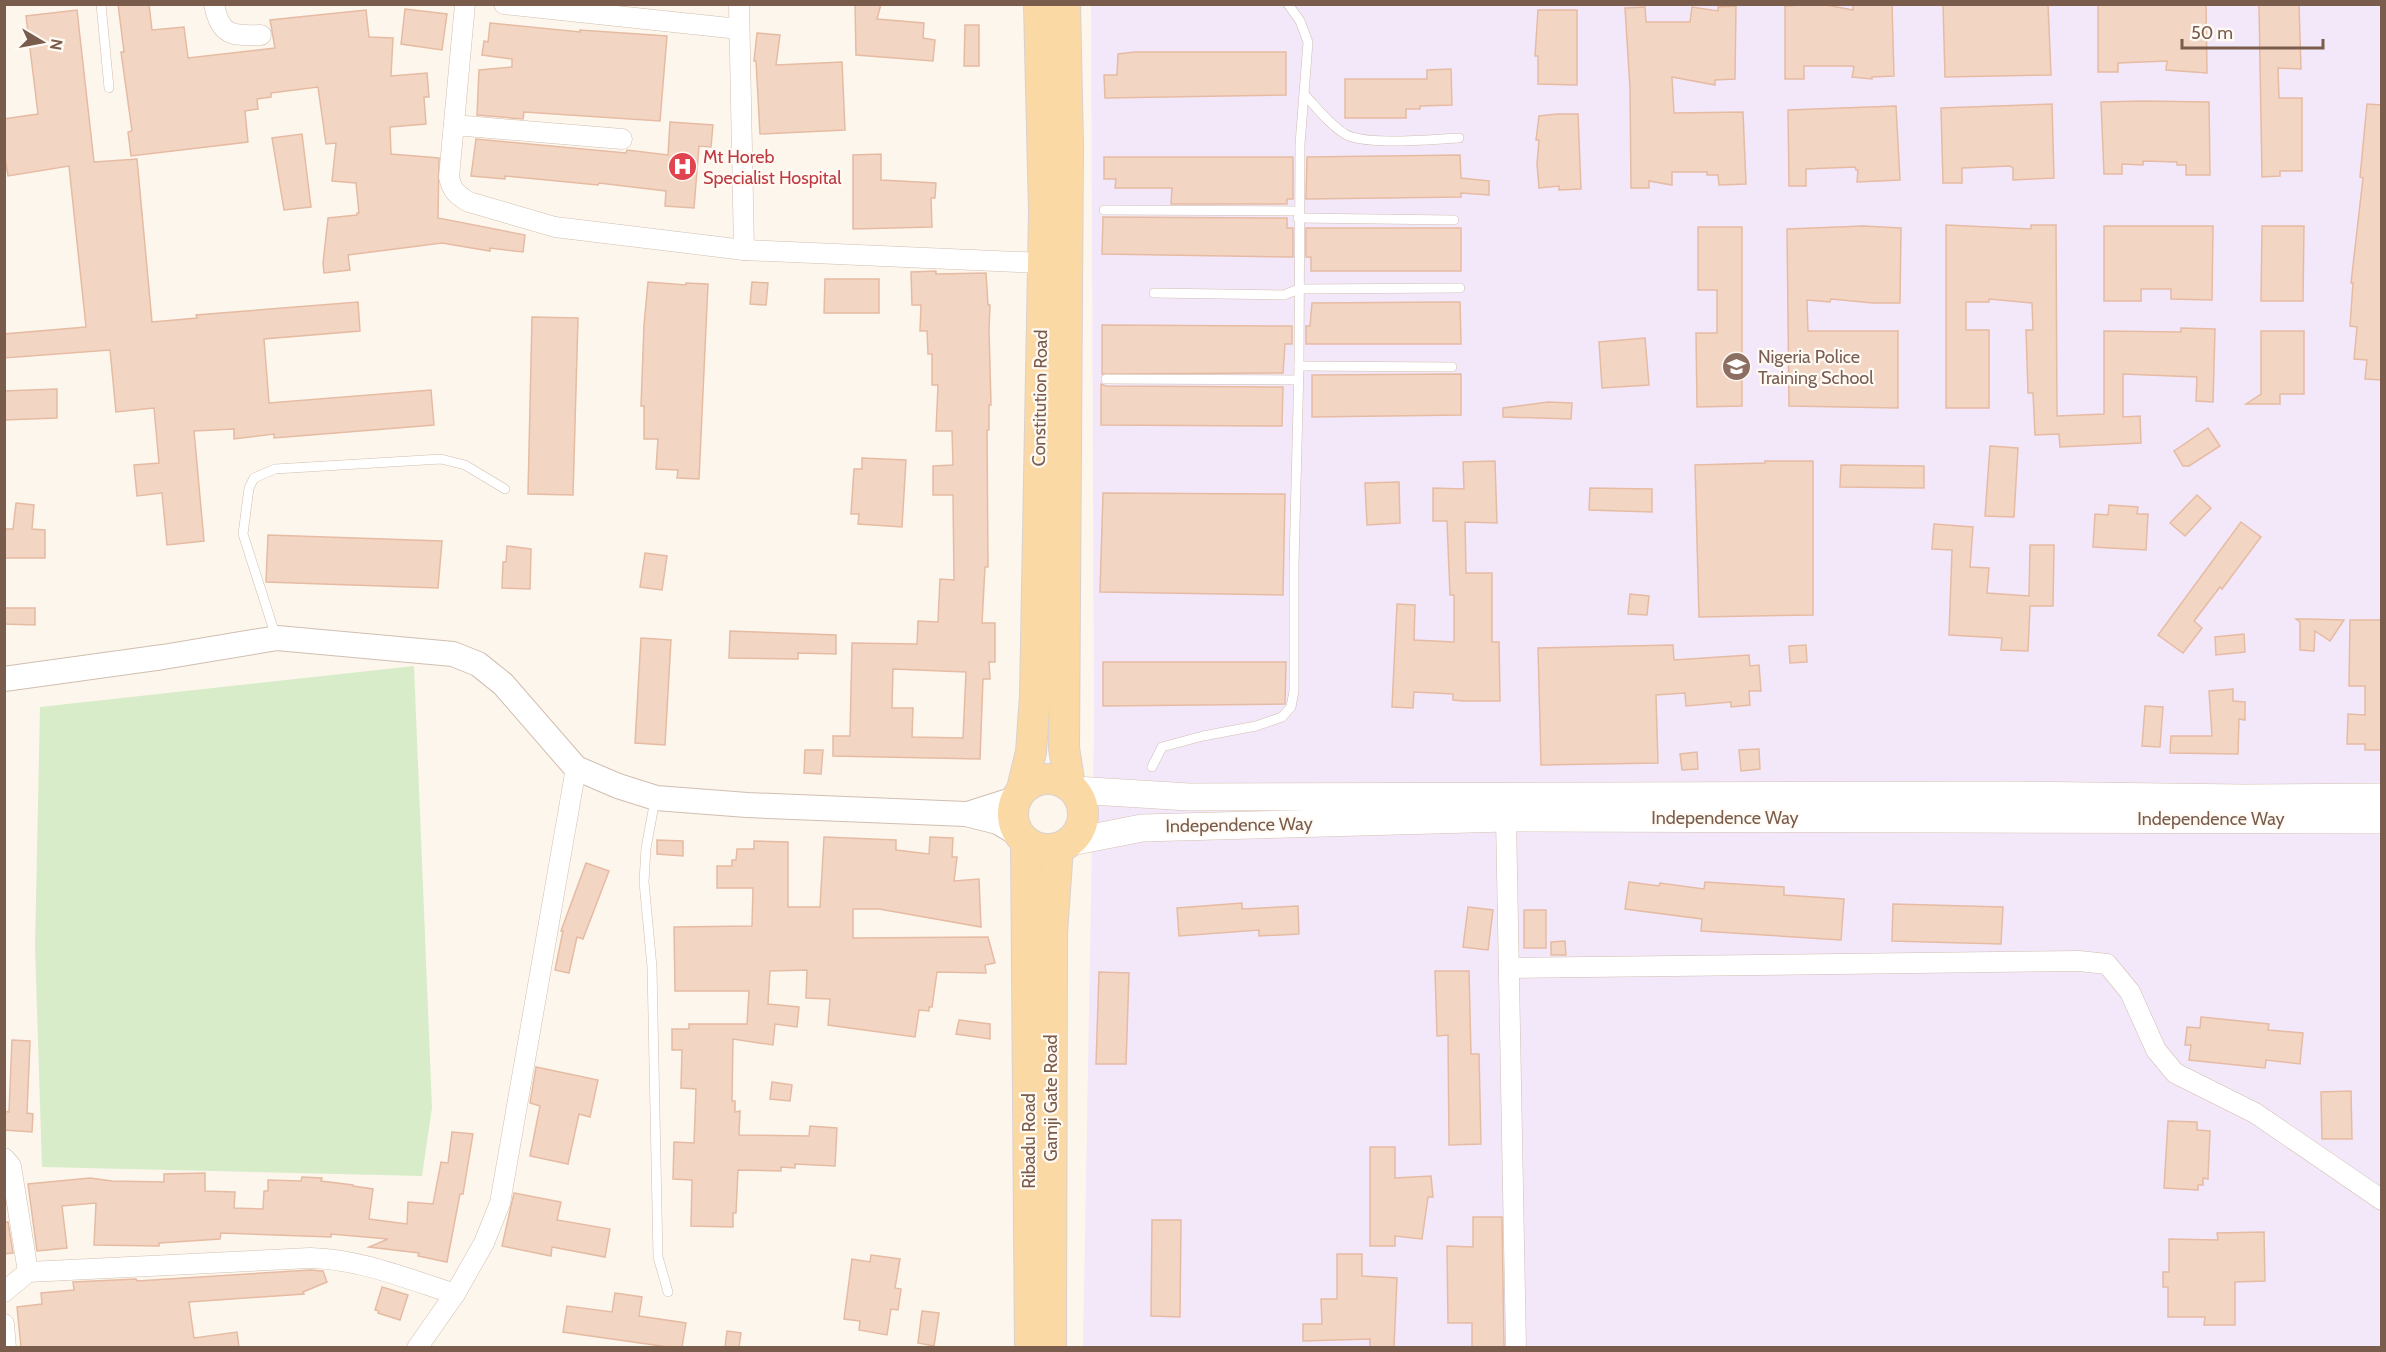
<svg xmlns="http://www.w3.org/2000/svg" width="2386" height="1352" viewBox="0 0 2386 1352" font-family="Cabin,sans-serif">
	<style>
		.education { fill: #f3e8fa }
		.green { fill: #d8ecc9 }
		.building { fill: #f3d5c3; stroke: #e6bba3; stroke-width: 1.5; fill-rule: evenodd }
		.lines { fill: none; stroke-linecap: round; stroke-linejoin: round }
		.service-casing { stroke: #d1beb0; stroke-width: 10 }
		.minor-casing { stroke: #d1beb0; stroke-width: 21 }
		.tertiary-casing { stroke: #d1beb0; stroke-width: 26 }
		.secondary-casing { stroke: #d6c0b0; stroke-width: 28 }
		.primary-casing { stroke: #dad1cd; stroke-width: 32 }
		.service { stroke: #fff; stroke-width: 9 }
		.minor { stroke: #fff; stroke-width: 20 }
		.tertiary { stroke: #fff; stroke-width: 24 }
		.secondary { stroke: #fff; stroke-width: 27 }
		.primary { stroke: #fbd9a5; stroke-width: 30 }
		.labels { text-anchor: middle; dominant-baseline: central; stroke-width: 4.5; stroke-linejoin: round; paint-order: stroke }
		.health-label { font-size: 18px; fill: #be3a42; stroke: #fffaf3; text-anchor: start }
		.education-label { font-size: 18px; fill: #785e54; stroke: #fffaf3; text-anchor: start }
		.street-label { font-size: 18px; fill: #7a5c4d; stroke: #fffaf3 }
	</style>
	<rect width="100%" height="100%" fill="#fdf6ec"/>
	<path class="education" d="M1091,5H2381V1347L1083,1348L1094,729Z"/>
	<path class="green" d="M414,666L432,1108L422,1176L42,1167L35,947L40,707Z"/>
	<g class="building">
		<path d="M118,4H149L152,30L184,27L188,58L275,48L270,20L366,10L369,37L393,38L391,76L427,73L429,97H424L426,124L390,127L391,154L439,158L438,218L525,235L523,252L490,248V251L442,243L348,255L350,270L324,273L323,263L328,218L357,215V213H359L356,183L332,181L336,143L326,144L318,87L271,93V97L257,99L258,109L245,111L248,142L131,156L128,132L132,131L121,52H124Z"/>
		<path d="M855,4H881L877,19L924,23L923,38L935,40L933,61L856,55Z"/>
		<path d="M1821,4L1853,10V4H1892L1894,76L1872,77V79L1852,77L1854,67L1851,66H1804V79H1785V6Z"/>
		<path d="M1943,4H2048L2051,75L1945,77Z"/>
		<path d="M2098,4H2206L2207,73L2166,70L2167,61L2118,63V72H2098Z"/>
		<path d="M2259,4L2299,5L2301,69L2278,68L2279,98H2302V171H2280V176L2262,177Z"/>
		<path d="M1736,6L1735,79L1715,80V85L1672,77L1674,113L1743,112L1746,184L1719,185L1718,175H1707V172H1672V185L1649,181V188H1631L1630,88L1625,8L1645,7L1646,22H1690L1692,7L1718,11V7Z"/>
		<path d="M405,9L447,14L442,50L401,44Z"/>
		<path d="M77,10L94,162L137,159L152,322L197,318L196,315L358,302L360,331L264,339L269,403L431,390L434,425L274,438V434L234,439V429L194,431L204,541L167,545L162,493L137,496L134,465L159,463L154,408L116,412L110,350L4,358V334L86,327L69,166L8,176L4,152V119L38,114L26,16Z"/>
		<path d="M1538,10H1577V85L1538,84V56H1535Z"/>
		<path d="M490,23L580,32V30L667,36L660,121L524,112L523,119L477,115L479,70L512,67V59L482,55L484,41L488,42Z"/>
		<path d="M965,25H979V66H964Z"/>
		<path d="M757,33L780,35L776,65L842,62L845,130L760,134L756,61H754Z"/>
		<path d="M1135,52H1286V95L1105,98L1104,75H1117L1118,54Z"/>
		<path d="M1451,69L1452,105L1420,106V109H1406V118H1345V79H1427V70Z"/>
		<path d="M2142,101L2209,102L2210,175H2186V165H2177V162L2143,161V165L2122,164V174H2104L2101,102Z"/>
		<path d="M2052,104L2054,178L2013,180V168L2010,166L1962,168V183H1943L1941,108Z"/>
		<path d="M2367,104L2382,105V380L2365,379L2367,360L2354,359L2357,327L2350,326L2353,283H2351L2363,178L2360,177Z"/>
		<path d="M1896,106L1900,180L1857,182L1858,170H1856L1855,167L1806,169V186H1789L1788,110Z"/>
		<path d="M1557,114H1578L1581,189L1559,190V186L1539,188L1537,164L1539,140H1536L1539,116Z"/>
		<path d="M670,122L713,125L711,147L699,146L694,208L665,206L666,191L599,183L598,185L505,176V179L471,176L476,139L626,153L627,150L668,155Z"/>
		<path d="M302,134L311,207L284,210L272,138Z"/>
		<path d="M881,154V180L936,183L935,198H931L932,227L853,229V155Z"/>
		<path d="M1460,155L1461,178L1489,181V195L1461,193V197L1306,199L1307,157Z"/>
		<path d="M1104,157H1293V199H1287V204H1171L1172,188H1115L1116,179H1104Z"/>
		<path d="M1103,217L1287,218V228H1293V257L1102,254Z"/>
		<path d="M1946,225L2031,229V225H2056L2057,416L2104,414V331L2181,332V328L2215,329L2213,402L2196,401L2197,377L2123,374V417L2140,416L2141,443L2060,447L2059,434L2035,435L2033,393H2028L2026,330H2033L2032,303L1989,299V302H1966V330H1989V408H1946Z"/>
		<path d="M1863,226L1901,228L1900,303H1873L1831,299L1830,302L1807,300L1808,331H1898V408L1789,406L1787,229Z"/>
		<path d="M2104,226H2213L2212,300L2171,299V289H2141V301H2104Z"/>
		<path d="M2262,226H2304L2303,301H2261Z"/>
		<path d="M1698,227H1742V406L1697,407L1696,333H1717V290H1698Z"/>
		<path d="M1306,228H1461V271H1311V257H1306Z"/>
		<path d="M936,271V274L986,273L988,305H990L989,329L991,405H989V430H987L988,567H985L982,623H995V662H989L990,679H983L980,759L833,756V736H850L852,643L917,644L918,621L938,622L940,579L954,580L953,495H933V466L953,465L952,431H936L938,385H932V354H928L927,331H920L921,305H912L911,272ZM893,669L966,672L963,738L912,737L913,708H892Z"/>
		<path d="M825,279H879V313H824Z"/>
		<path d="M648,282L686,285V283L708,284L699,479L677,478L678,470L656,469L658,439H644V406H641L644,325Z"/>
		<path d="M752,282L768,283L766,305L750,304Z"/>
		<path d="M1452,302H1460L1461,344H1306V326H1310L1312,303Z"/>
		<path d="M532,317L578,318L573,495L528,494Z"/>
		<path d="M1102,325L1292,326V344H1285L1283,373L1102,374Z"/>
		<path d="M2261,331H2304V394H2280V404H2246L2261,394Z"/>
		<path d="M1645,338L1649,385L1602,388L1599,342Z"/>
		<path d="M1461,374V415L1312,417V375Z"/>
		<path d="M1101,384L1106,386L1283,387L1282,426L1101,425Z"/>
		<path d="M57,389V418L4,420V391Z"/>
		<path d="M1548,402L1572,403L1571,419L1503,417V408Z"/>
		<path d="M2208,428L2220,446L2189,466H2183L2174,451Z"/>
		<path d="M1990,446L2018,448L2014,517L1985,516Z"/>
		<path d="M862,458L906,460L902,527L858,524L859,514H851L854,469H862Z"/>
		<path d="M1495,461L1497,523L1465,522L1466,573H1492V642H1499L1500,701H1463L1453,700V694L1414,692L1413,708L1392,707L1397,604L1415,605L1414,640L1454,642V595H1450L1447,521H1433V488L1464,489L1463,462Z"/>
		<path d="M1765,461H1813V615L1699,617L1695,465L1765,463Z"/>
		<path d="M1841,465L1924,466V488L1840,487Z"/>
		<path d="M1399,482L1400,523L1367,525L1365,483Z"/>
		<path d="M1590,488L1652,489V512L1589,510Z"/>
		<path d="M1103,493L1285,494L1283,595L1100,592Z"/>
		<path d="M2197,495L2211,508L2185,536L2170,523Z"/>
		<path d="M16,503L34,505L32,529L45,530V558H4V529H13Z"/>
		<path d="M2109,505L2138,507L2137,514H2148L2146,550L2093,547L2095,514L2108,515Z"/>
		<path d="M2241,522L2261,537L2222,589L2220,587L2194,621L2202,628L2183,653L2158,635Z"/>
		<path d="M1934,524L1973,527L1970,567L1989,568L1987,593L2029,596L2030,545H2054L2053,606H2030L2028,651L2001,650L2002,638L1949,635L1952,550L1932,549Z"/>
		<path d="M268,535L442,541L438,588L266,582Z"/>
		<path d="M507,546L531,549L530,589L502,588L503,562H506Z"/>
		<path d="M645,553L667,556L662,590L640,587Z"/>
		<path d="M1630,594L1649,596L1647,615L1628,614Z"/>
		<path d="M4,608H35V625L4,624Z"/>
		<path d="M2296,619H2308L2344,620L2330,641L2315,631L2314,651L2300,650V622Z"/>
		<path d="M2350,620H2382V750H2365V744H2347L2348,714L2365,715V686H2349Z"/>
		<path d="M730,631L836,635V654L798,653V659L729,658Z"/>
		<path d="M2244,634L2245,652L2216,655L2215,637Z"/>
		<path d="M641,638L671,640L665,745L635,743Z"/>
		<path d="M1673,645L1674,660L1749,655L1750,666L1759,665L1761,691H1749L1750,705L1731,707V702L1686,706L1685,693L1656,695L1658,763L1541,765L1538,648Z"/>
		<path d="M1806,645L1807,662L1790,663L1789,646Z"/>
		<path d="M1103,662H1286L1285,704L1103,706Z"/>
		<path d="M2233,689V701L2245,702V720L2239,719L2238,754L2170,753L2171,736H2212L2209,691Z"/>
		<path d="M2145,706L2163,707L2160,747L2142,746Z"/>
		<path d="M1759,749L1760,769L1741,771L1739,750Z"/>
		<path d="M805,750H823L821,774L804,773Z"/>
		<path d="M1697,752L1698,769L1682,770L1680,754Z"/>
		<path d="M824,837L896,840V850L929,854L930,837L953,838L952,857H957L954,881L979,879L981,927L879,909H853V938L988,937L995,963L985,965L986,973L937,972L932,1007H929V1011L919,1010L915,1037L828,1025L830,999L806,998L807,970L770,971L768,1004L799,1007L797,1027L775,1024L773,1045L733,1039L732,1101H735V1112L740,1111L739,1135L809,1136L810,1126L837,1128L835,1166L795,1164V1168L781,1167V1171L738,1170L736,1213H733V1227L691,1226L692,1180L673,1179L674,1142L694,1143L696,1089L681,1088L682,1050H672V1029H689V1024H747L749,991H675L674,927L752,926L753,888H717V866H732V860H736L737,849H754V841L788,842V907H820Z"/>
		<path d="M657,840L683,841V856L657,854Z"/>
		<path d="M586,863L609,871L583,939L577,937L569,973L555,970L563,931H561Z"/>
		<path d="M1629,882L1659,886L1660,883L1704,889L1705,882L1784,887V895L1844,899L1841,940L1701,931L1702,919L1625,909Z"/>
		<path d="M1242,903V909L1298,906L1299,934L1259,936V930L1179,936L1177,908Z"/>
		<path d="M1893,904L2003,907L2001,944L1892,941Z"/>
		<path d="M1468,907L1493,910L1488,950L1463,947Z"/>
		<rect x="1524" y="910" width="22" height="38"/>
		<path d="M1565,941L1566,955H1551V942Z"/>
		<path d="M1435,971H1469L1471,1054H1479L1481,1144L1449,1145L1448,1035L1437,1036Z"/>
		<path d="M1099,972L1129,973L1126,1064H1096Z"/>
		<path d="M2201,1017L2269,1024L2268,1030L2303,1033L2300,1064L2266,1060L2265,1068L2189,1060L2191,1045H2185L2187,1027L2200,1028Z"/>
		<path d="M959,1020L990,1024V1039L956,1034Z"/>
		<path d="M12,1040L30,1041L27,1113L33,1114L32,1132L4,1130V1111L9,1112Z"/>
		<path d="M536,1067L598,1080L590,1117L579,1114L568,1164L530,1156L540,1106L530,1103Z"/>
		<path d="M772,1082L792,1085L790,1101L770,1099Z"/>
		<path d="M2351,1091L2352,1139H2322L2321,1092Z"/>
		<path d="M2168,1121L2197,1122V1130L2210,1131L2208,1179L2203,1178V1185H2198V1190L2164,1188Z"/>
		<path d="M452,1132L473,1134L463,1194H460L447,1262L418,1256L419,1253L369,1247L388,1239L331,1234V1237L221,1233L220,1239L159,1243V1246L94,1245L96,1203L62,1206L67,1248L37,1251L28,1184L90,1178L112,1181L164,1182V1174L205,1173V1191L235,1192L234,1208L263,1209L264,1191H268V1180L301,1181L302,1177L322,1178L321,1181L353,1185V1186L373,1189L369,1219L407,1224L408,1202L433,1204L441,1162L448,1163Z"/>
		<path d="M1370,1147H1395V1178L1431,1176L1433,1197H1428L1422,1239L1395,1236V1246H1370Z"/>
		<path d="M514,1193L561,1202L557,1220L610,1229L605,1257L552,1247L551,1256L502,1246Z"/>
		<path d="M1473,1217H1502L1504,1347H1472V1323H1448L1447,1246L1473,1247Z"/>
		<path d="M1152,1220H1181L1180,1317L1151,1316Z"/>
		<path d="M4,1222H8L13,1253L4,1254Z"/>
		<path d="M2264,1232L2265,1281L2235,1282V1325H2204L2205,1317H2168V1287H2163V1272H2169V1239L2218,1240L2217,1233Z"/>
		<path d="M1337,1254H1362V1276L1397,1278L1394,1347H1370V1339L1303,1341V1324H1322L1321,1299H1337Z"/>
		<path d="M871,1255L900,1259L895,1288L901,1289L898,1310L891,1309L887,1335L859,1330L860,1321L844,1319L852,1259L870,1262Z"/>
		<path d="M310,1270L323,1271L327,1282L303,1292L304,1294L189,1302L194,1338L237,1332L239,1347H21L17,1307L42,1304L41,1293L74,1290L73,1282L136,1279L137,1281Z"/>
		<path d="M382,1287L408,1295L400,1320L378,1313L379,1311L375,1310Z"/>
		<path d="M615,1293L642,1297L639,1316L686,1323L682,1347H668L563,1332L567,1306L612,1312Z"/>
		<path d="M922,1311L939,1313L934,1346L918,1343Z"/>
		<path d="M727,1331L741,1333L739,1347H725Z"/>
	</g>
	<g class="lines">
		<defs>
			<g id="service">
				<path d="M101,4L109,88"/>
				<path d="M1305,95C1317,108 1329,124 1345,134C1364,146 1434,139 1459,138"/>
				<path d="M1104,210L1299,211"/>
				<path d="M1298,218L1454,220"/>
				<path d="M1154,293L1284,295L1299,289L1460,288"/>
				<path d="M1299,366L1452,367"/>
				<path d="M1106,379L1298,380"/>
				<path d="M276,637L243,534L249,488L254,478L275,469L441,459L465,465L505,489"/>
				<path d="M1152,767L1162,747L1203,736L1256,726L1282,717L1291,707L1294,691V564L1299,366L1300,144L1308,42L1300,21L1288,4"/>
				<path d="M655,800L646,848L644,882L652,967L658,1257L668,1292"/>
			</g>
			<g id="minor">
				<path d="M214,4C220,36 232,36 261,35"/>
				<path d="M465,4L449,177C452,191 457,195 469,202L555,227L744,250L1042,263"/>
				<path d="M504,4L739,29"/>
				<path d="M739,4L744,250"/>
				<path d="M454,125L622,139"/>
				<path d="M1506,818L1516,1348"/>
				<path d="M1509,968L2079,961L2107,964L2130,992L2156,1050L2175,1073L2255,1113L2382,1200"/>
				<path d="M4,1158L11,1166L28,1272"/>
				<path d="M4,1292L28,1272L310,1258C360,1259 408,1279 455,1294"/>
				<path d="M4,1324L6,1348"/>
				<path d="M417,1348L455,1294L484,1243L500,1203L576,768"/>
			</g>
			<g id="tertiary">
				<path d="M4,679L163,657L277,638L453,654L478,664L503,684L576,768L618,786L656,798L747,805L966,814L998,822L1018,834"/>
				<path d="M968,814L1015,799"/>
			</g>
			<g id="secondary">
				<path d="M1075,790L1189,797L2007,795L2242,798L2382,797"/>
				<path d="M1071,842L1142,828L1506,818L2382,820"/>
			</g>
			<g id="primary">
				<path d="M1065,4L1068,146L1064,748L1070,786"/>
				<circle cx="1048" cy="814" r="35"/>
				<path d="M1022,789L1031,752L1035,696L1044,213L1039,4"/>
				<path d="M1026,842L1030,1348"/>
				<path d="M1051,1348L1052,933L1058,848"/>
			</g>
		</defs>
		<use href="#service" class="service-casing"/>
		<use href="#minor" class="minor-casing"/>
		<use href="#tertiary" class="tertiary-casing"/>
		<use href="#secondary" class="secondary-casing"/>
		<use href="#primary" class="primary-casing"/>
		<use href="#service" class="service"/>
		<use href="#minor" class="minor"/>
		<use href="#tertiary" class="tertiary"/>
		<use href="#secondary" class="secondary"/>
		<use href="#primary" class="primary"/>
	</g>
	<defs>
		<symbol id="hospital-disc" viewBox="-11 -11 22 22"><circle r="9.5" fill="#e0444e" stroke="#fffaf3"/><path d="M-5-5h3v3.5h4V-5h3V5h-3V1.5h-4V5h-3Z" fill="#fff"/></symbol>
		<symbol id="university-disc" viewBox="-11 -11 22 22"><circle r="9.5" fill="#8d6e63" stroke="#fffaf3"/><path d="M0-5L7-2L0 1L-7-2ZM-4 1L0 2.5L4 1V4Q0 6-4 4Z" fill="#fff"/></symbol>
	</defs>
	<g fill-rule="evenodd">
		<use href="#hospital-disc" x="666" y="150" width="33" height="33"/>
		<use href="#university-disc" x="1720" y="350" width="33" height="33"/>
	</g>
	<g class="labels">
		<g class="health-label">
			<text x="703" y="157">Mt Horeb<tspan x="703" dy="21">Specialist Hospital</tspan></text>
		</g>
		<g class="education-label">
			<text x="1758" y="357">Nigeria Police<tspan x="1758" dy="21">Training School</tspan></text>
		</g>
		<g class="street-label">
			<text transform="translate(1040 398) rotate(-89)">Constitution Road</text>
			<text x="1725" y="818">Independence Way</text>
			<text x="2211" y="819">Independence Way</text>
			<text transform="translate(1239 825) rotate(-1)">Independence Way</text>
			<text transform="translate(1051 1098) rotate(-90)">Gamji Gate Road</text>
			<text transform="translate(1029 1141) rotate(-90)">Ribadu Road</text>
		</g>
	</g>
	<rect width="2386" height="1352" fill="none" stroke="#7a5c4d" stroke-width="12"/>
	<g transform="translate(42 42) rotate(100)" stroke="#fffaf3" stroke-width="4.5" paint-order="stroke">
	<path d="M0-4.5L10 22L0 15L-10 22Z" fill="#7a5c4d"/>
	<text y="-9" font-size="16" font-weight="bold" text-anchor="middle" fill="#7a5c4d">N</text>
	</g>
	<path d="M2182 39v9h141v-9" fill="none" stroke="#7a5c4d" stroke-width="3"/>
	<text x="2191" y="39" font-size="18" fill="#7a5c4d" stroke="#fffaf3" stroke-width="4.5" paint-order="stroke">50 m</text>
</svg>
